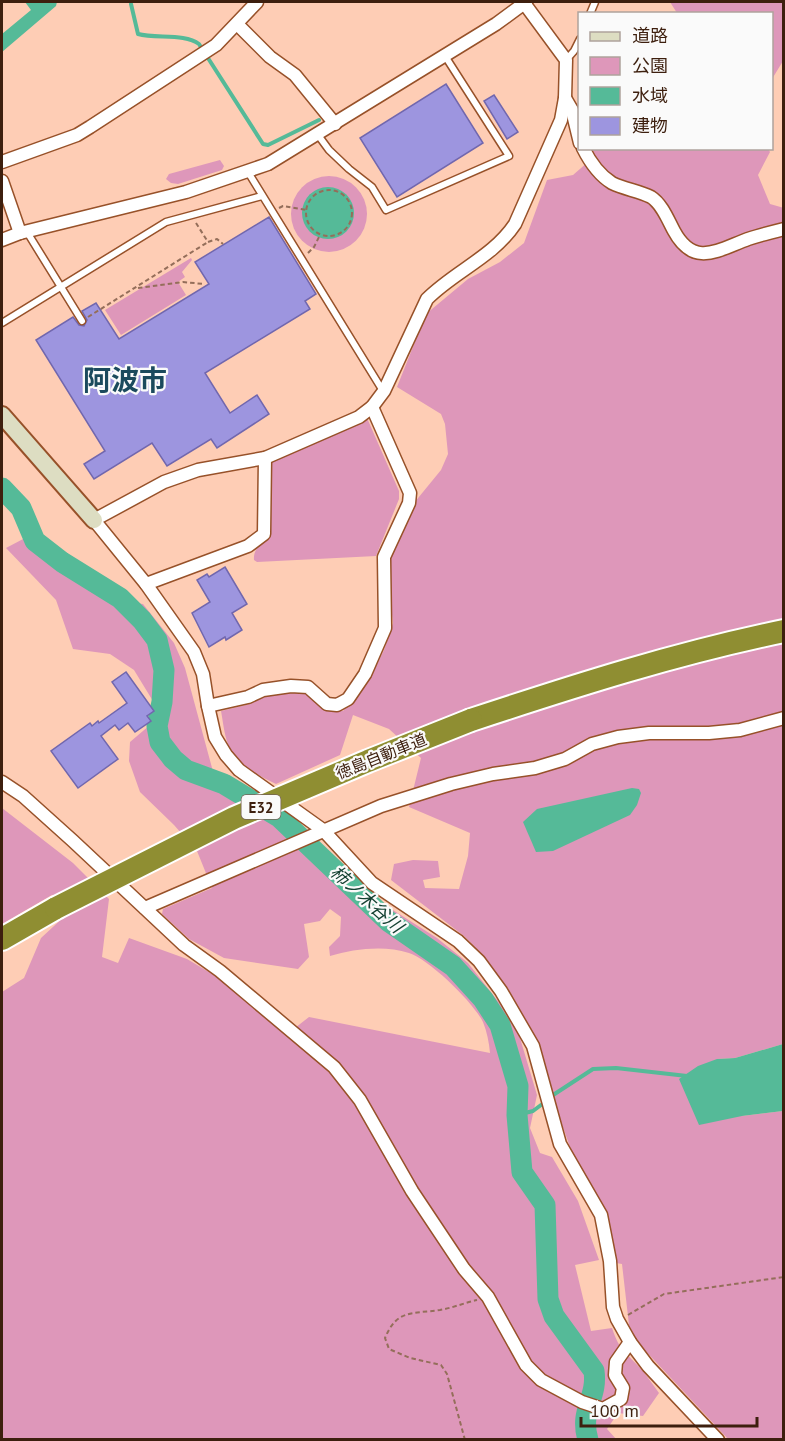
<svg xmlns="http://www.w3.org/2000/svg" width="785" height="1441" viewBox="0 0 785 1441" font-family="'PT Sans','Noto Sans JP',sans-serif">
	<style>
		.green { fill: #de97ba }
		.water { fill: #55ba98 }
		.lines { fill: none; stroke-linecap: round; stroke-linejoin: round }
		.stream { stroke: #55ba98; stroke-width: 4 }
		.river { stroke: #55ba98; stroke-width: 21 }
		.building { fill: #9d95df; stroke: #7167ae; stroke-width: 1.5 }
		.lane-casing { stroke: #975129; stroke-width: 9 }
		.street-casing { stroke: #975129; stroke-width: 15 }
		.secondary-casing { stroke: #975129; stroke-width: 20 }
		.highway-casing { stroke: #fff; stroke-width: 26 }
		.path { stroke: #946e5a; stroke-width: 2; stroke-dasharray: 4.5 3; stroke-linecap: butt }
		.lane { stroke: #fff; stroke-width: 6 }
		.street { stroke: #fff; stroke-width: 12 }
		.secondary { stroke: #ddddc2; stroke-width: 16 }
		.highway { stroke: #8f8e32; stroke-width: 22 }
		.highway-bridge-casing { stroke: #fff; stroke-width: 26; stroke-linecap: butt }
		.highway-bridge { stroke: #8f8e32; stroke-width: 22 }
		.labels { text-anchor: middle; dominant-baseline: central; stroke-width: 4.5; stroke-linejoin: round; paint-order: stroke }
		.shield { fill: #fafafa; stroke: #766155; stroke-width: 1.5 }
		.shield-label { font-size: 15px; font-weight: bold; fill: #3d1f0e }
		.street-label { font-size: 16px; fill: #3d1f0e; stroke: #fafafa }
		.water-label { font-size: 18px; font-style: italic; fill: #144132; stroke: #fafafa }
		.town-label { font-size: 28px; font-weight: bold; fill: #1b4a5d; stroke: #fafafa }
	</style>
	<rect width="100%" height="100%" fill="#fecdb5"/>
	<g class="green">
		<path d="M670,2H783V61L772,79V14L677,13Z"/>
		<path d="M585,149H768L770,152L758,175L770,204L784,208L783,1044L735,1058L717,1059L742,1116L783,1111V1439H728L638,1343L629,1325L622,1264L616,1263L608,1217L570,1147L549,1088L535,1036L508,989L483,955L464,936L391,880L394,864L413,860L438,861L440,877L423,880L425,888L459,889L468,856L470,833L409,807L421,758L389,729L353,715L340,755L276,784C257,775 236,764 228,744C224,734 223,721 221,711L250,704L263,697L287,690L306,694L324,708L343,711L370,678L384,650L393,623L389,588L390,561L414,503L441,470L448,454L445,424L441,414L397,387L426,314L468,279L500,262L524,243L547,180L573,175L588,162Z"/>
		<path d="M220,160L224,166L222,170L178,184L171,183L166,179L169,174Z"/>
		<circle cx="329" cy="214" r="38"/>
		<path d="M191,258L192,260L182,272L185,277L178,282L186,295L121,335L105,310Z"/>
		<path d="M367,418L399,491V499L376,556L257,562L254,560C253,548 262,543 271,536L270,465L273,461Z"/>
		<path d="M25,538L113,600L143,604L174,643L185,668L218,790L276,820L330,874L385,905L437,938L468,963L501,1005L520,1038L537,1095L530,1128L540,1153L552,1157L578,1201L599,1260L575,1265L591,1331L612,1328C620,1352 626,1352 642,1370C648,1377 653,1385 659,1393L643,1416L618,1413L607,1429L617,1440L2,1439V992L24,978L41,938L67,914L52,895L2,924V808L73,863L109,899L102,957L118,963L129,938L187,959L224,981L286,1035L309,1017L490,1053C489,1042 487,1032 483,1022C473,1002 430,960 409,953C384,945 354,949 330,956L329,947L340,936L341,917L330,909L320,921L304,924L309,957L298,969L224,958L189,939L162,914L163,909L212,888L197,851L174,825L140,792L129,761L130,742L150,725L155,716L156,706L134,670L110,654L73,649L56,600L6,548Z"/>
	</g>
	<g class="water">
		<path d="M25,2H57L56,6L2,52V34L31,10Z"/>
		<circle cx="328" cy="213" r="26"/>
		<path d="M632,788L639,789L641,793L637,805L630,815L553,851L536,852L523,822L537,809Z"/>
		<path d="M783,1044V1111L742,1116L699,1125L679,1079L698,1066L717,1059L735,1058Z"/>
	</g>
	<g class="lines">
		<g class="stream">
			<path d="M131,4L138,34C156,39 185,33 199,44L263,144L268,145L319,120"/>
			<path d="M550,1097L593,1069L616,1068L687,1076"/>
			<path d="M517,1115L533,1111L545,1102"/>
		</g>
		<path class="river" d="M2,488L21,508L35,541L62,562L120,598L142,620L157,640L164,670L162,702L157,726L160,742L173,759L186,770L224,784L279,817L388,921L453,966L483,999L500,1025L518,1086L517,1115L522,1172L545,1205L548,1299L554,1316L594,1371C598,1398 579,1410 588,1440"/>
	</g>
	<g class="building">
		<path d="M446,84L483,143L397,197L360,138Z"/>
		<path d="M494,95L518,132L507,139L484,101Z"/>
		<path d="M269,217L316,294L305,301L310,309L205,373L230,413L257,395L269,414L217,448L211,439L167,466L152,443L94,479L84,464L105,451L36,340L73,317L79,325L84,326L87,320L82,311L96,303L119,339L209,284L195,262Z"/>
		<path d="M225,567L247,604L232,613L242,630L226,640L225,637L209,647L192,613L210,602L197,580L207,574L209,577Z"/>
		<path d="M126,672L154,711L147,716L151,721L135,732L128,723L119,730L115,725L101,736L118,759L78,788L51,751L90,723L92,726L98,721L99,723L127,703L112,682Z"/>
	</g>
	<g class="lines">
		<defs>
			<g id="lane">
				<path d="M590,14L595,2"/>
				<path d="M566,60L574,51L580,39"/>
				<path d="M318,135L329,150L349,169L372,187L386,210L509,156L445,56"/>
				<path d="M248,172L383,391"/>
				<path d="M27,232L82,321"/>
				<path d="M2,323L166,222L262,196"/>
			</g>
			<g id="street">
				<path d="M524,3L566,60L565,98L561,120L515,224C493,257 455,271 427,299L384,391L372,407L359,417L265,458L198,470L164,482L94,520L146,584L194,652L203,674L208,706L215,737L226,755L239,770L323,830L372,883L458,941L479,961L501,991L533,1046L560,1144L601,1215L610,1261L613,1307L617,1319L630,1342L648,1366L718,1440"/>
				<path d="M237,24L270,57L295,75L335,124"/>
				<path d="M565,98L572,110L580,143"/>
				<path d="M583,148C590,162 599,175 612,183C624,189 639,191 651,197C662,204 668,220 674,231C694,268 718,250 748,239C760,235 772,232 784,229"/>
				<path d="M2,162L77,135L90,127L216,45L257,2"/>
				<path d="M2,181L20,233"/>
				<path d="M2,240L20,233L186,192L268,164L496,24L526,2"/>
				<path d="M146,584L248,546L264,534L265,458"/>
				<path d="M208,706L248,697L263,690L291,686L308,687L327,704L337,705L348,699L365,674L385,628L384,557L409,503L410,493L372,407"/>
				<path d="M2,782L23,796L73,841L184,945L220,971L334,1067L360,1100L412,1191L464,1269L488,1297L526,1365L541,1380L582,1402L603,1409L621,1399L623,1388L615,1375L616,1362L630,1342"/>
				<path d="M145,908L381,806L451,784L493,774L535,768L565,759L592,744L618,737L649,733H709L740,730L784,718"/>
			</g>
			<path id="secondary" d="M2,415L94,520"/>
			<g id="highway">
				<path d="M471,720C574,686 677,653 784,631"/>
				<path d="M2,939L56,908"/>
			</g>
		</defs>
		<use href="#lane" class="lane-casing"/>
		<use href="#street" class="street-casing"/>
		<use href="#secondary" class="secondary-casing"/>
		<use href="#highway" class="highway-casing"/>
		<g class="path">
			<circle cx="329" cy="213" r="23"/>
			<path d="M279,208L283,206L306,210"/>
			<path d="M196,223L208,242L217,239L223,244"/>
			<path d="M308,253L314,247L320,235"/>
			<path d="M138,288L183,282L204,284"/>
			<path d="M88,317L208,242"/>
			<path d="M628,1315L664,1294L784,1277"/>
			<path d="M465,1440L447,1374L441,1365L410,1358L389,1349L385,1338C397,1309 412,1314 440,1310C452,1308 464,1303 477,1300"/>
		</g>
		<use href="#lane" class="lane"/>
		<use href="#street" class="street"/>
		<use href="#secondary" class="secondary"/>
		<use href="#highway" class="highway"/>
		<defs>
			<path id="highway-bridge" d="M56,908L234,818L368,761L471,720"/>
		</defs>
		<use href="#highway-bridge" class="highway-bridge-casing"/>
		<use href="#highway-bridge" class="highway-bridge"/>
	</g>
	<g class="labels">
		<rect class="shield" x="241.5" y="795" width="39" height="24" rx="4.5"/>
		<g class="shield-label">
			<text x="261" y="807">E32</text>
		</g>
		<g class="street-label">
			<text transform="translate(381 756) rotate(-22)">徳島自動車道</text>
		</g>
		<g class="water-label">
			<text transform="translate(367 899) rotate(42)">柿ノ木谷川</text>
		</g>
		<g class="town-label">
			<text x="125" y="379">阿波市</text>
		</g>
	</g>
	<rect width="785" height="1441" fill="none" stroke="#3d1f0e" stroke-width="6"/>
	<rect x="578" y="12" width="195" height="138" fill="#fafafa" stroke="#aea29c" stroke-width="1.5"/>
	<rect x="590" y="32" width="30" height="9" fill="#ddddc2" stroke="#aea29c" stroke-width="1.5"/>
	<text x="632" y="42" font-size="18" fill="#3d1f0e">道路</text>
	<rect x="590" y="57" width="30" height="18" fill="#de97ba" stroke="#aea29c" stroke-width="1.5"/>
	<text x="632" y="72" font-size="18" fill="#3d1f0e">公園</text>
	<rect x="590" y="87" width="30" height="18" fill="#55ba98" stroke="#aea29c" stroke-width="1.5"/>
	<text x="632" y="102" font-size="18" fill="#3d1f0e">水域</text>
	<rect x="590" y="117" width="30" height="18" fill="#9d95df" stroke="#aea29c" stroke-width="1.5"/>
	<text x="632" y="132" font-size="18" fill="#3d1f0e">建物</text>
	<path d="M581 1417v9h176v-9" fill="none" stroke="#3d1f0e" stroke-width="3"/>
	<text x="590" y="1417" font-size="18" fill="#3d1f0e" stroke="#fafafa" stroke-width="4.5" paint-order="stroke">100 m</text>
</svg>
